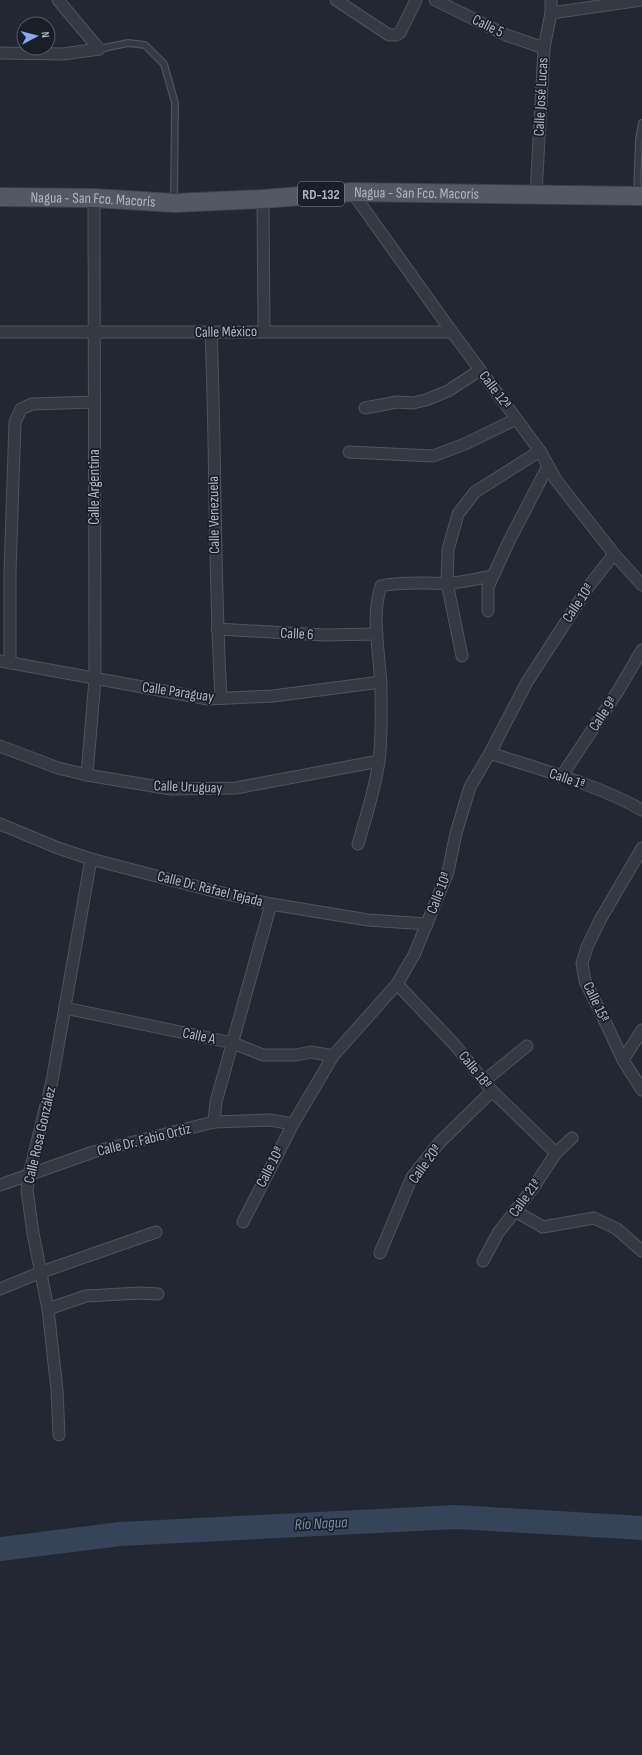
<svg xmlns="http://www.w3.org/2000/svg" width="642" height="1755" viewBox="0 0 642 1755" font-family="'Sofia Sans Condensed',sans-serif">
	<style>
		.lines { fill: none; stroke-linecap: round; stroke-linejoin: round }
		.river { stroke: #364359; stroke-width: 24 }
		.lane-casing { stroke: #4e545f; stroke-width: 8 }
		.street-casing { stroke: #4e545f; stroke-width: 13 }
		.primary-casing { stroke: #3d434d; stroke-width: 20 }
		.lane { stroke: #343944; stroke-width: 5.5 }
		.street { stroke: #343944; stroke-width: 11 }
		.primary { stroke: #525864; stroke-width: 18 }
		.labels { text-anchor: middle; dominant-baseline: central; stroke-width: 3.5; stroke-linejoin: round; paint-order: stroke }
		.shield { fill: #191f28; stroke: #818793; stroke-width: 1 }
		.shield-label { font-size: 14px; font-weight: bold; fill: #aeb4c1 }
		.street-label { font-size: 15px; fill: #aeb4c1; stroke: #191f28 }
		.water-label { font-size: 16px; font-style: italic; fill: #798aa7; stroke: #191f28 }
	</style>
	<rect width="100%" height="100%" fill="#212733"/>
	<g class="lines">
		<path class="river" d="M0,1549L120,1534L456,1517L642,1528"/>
		<defs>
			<g id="lane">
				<path d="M99,49L128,43L145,45L164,64L175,103L174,201"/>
				<path d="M637,193L639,140L642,123"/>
			</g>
			<g id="street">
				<path d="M58,0L99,49"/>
				<path d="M336,0L389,35H396L400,33L416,0"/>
				<path d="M435,0L506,35L544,48"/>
				<path d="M551,13L642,0"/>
				<path d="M0,53L63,54L99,49"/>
				<path d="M352,192L452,332L540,451L556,480L614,554L642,585"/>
				<path d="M536,194L544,48L551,13V0"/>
				<path d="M263,199L264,331"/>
				<path d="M0,332H452"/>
				<path d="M211,332C216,454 214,576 221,698"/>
				<path d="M365,408L397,402L413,403L426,400L448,391L480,370"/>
				<path d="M349,452L433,456L465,444L516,419"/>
				<path d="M488,611V587L509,541L548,466"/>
				<path d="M217,629L325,635L377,634"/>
				<path d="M462,656L447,583L448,550L458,514L475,492L540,451"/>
				<path d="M0,661L208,699L273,696L381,682"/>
				<path d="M10,663V572L15,422L21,409L32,404L94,402"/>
				<path d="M0,746L58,768L87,775L171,789L236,788L379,761"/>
				<path d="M490,753C538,769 599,785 642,810"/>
				<path d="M87,775L95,679L94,198"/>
				<path d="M561,777L618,691L642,650"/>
				<path d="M0,824L58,848L91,859L210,890L271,904L368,920L427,924"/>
				<path d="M358,844C366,817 375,789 379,761C382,739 381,714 381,692C381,658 370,618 381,586C403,581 425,584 447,583C462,583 478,578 493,576"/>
				<path d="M642,848L600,920L587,947L582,963L585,981L603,1017L623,1060L642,1090"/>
				<path d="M397,984L454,1044L492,1091L556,1153"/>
				<path d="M65,1008L233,1043L263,1055H296L311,1052L333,1056"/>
				<path d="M623,1060L642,1030"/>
				<path d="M484,1081L527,1046"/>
				<path d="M214,1122L216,1102L271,904"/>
				<path d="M0,1185L93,1152L214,1122L270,1120L293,1124"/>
				<path d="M515,1211L543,1227L594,1218L617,1229L642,1251"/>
				<path d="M243,1222L293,1124L333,1056L397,984L414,955L448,872L456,833L470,787L490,753L527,682L589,586L614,554"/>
				<path d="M380,1253L412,1177L439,1143L492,1091"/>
				<path d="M483,1261L498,1233L533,1188L556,1153L572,1138"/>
				<path d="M0,1289L39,1273L156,1232"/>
				<path d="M48,1309L86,1296L140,1293L158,1294"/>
				<path d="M59,1435L57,1390L48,1309L33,1233L27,1190L29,1175L52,1081L91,859"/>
			</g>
			<g id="primary">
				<path id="s1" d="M0,197L94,198L174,203L263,199L352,192L642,196"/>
			</g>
		</defs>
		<use href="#lane" class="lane-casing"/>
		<use href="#street" class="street-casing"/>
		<use href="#primary" class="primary-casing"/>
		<use href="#lane" class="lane"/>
		<use href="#street" class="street"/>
		<use href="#primary" class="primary"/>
	</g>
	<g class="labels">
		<rect class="shield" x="298" y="182" width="46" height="24" rx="3"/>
		<g class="shield-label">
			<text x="321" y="194">RD-132</text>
		</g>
		<g class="street-label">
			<text transform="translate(488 26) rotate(26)">Calle 5</text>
			<text transform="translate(541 97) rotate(-87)">Calle José Lucas</text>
			<text stroke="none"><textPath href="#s1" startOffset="417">Nagua - San Fco. Macorís</textPath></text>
			<text stroke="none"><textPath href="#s1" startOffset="93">Nagua - San Fco. Macorís</textPath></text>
			<text transform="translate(226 332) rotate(-1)">Calle México</text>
			<text transform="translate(495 390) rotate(53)">Calle 12ª</text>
			<text transform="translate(94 487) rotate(-90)">Calle Argentina</text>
			<text transform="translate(214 515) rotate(-91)">Calle Venezuela</text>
			<text transform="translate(578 603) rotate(-56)">Calle 10ª</text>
			<text transform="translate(297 634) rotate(3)">Calle 6</text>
			<text transform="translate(178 692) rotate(8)">Calle Paraguay</text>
			<text transform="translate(603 714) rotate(-56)">Calle 9ª</text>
			<text transform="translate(567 779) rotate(19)">Calle 1ª</text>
			<text transform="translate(188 787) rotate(2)">Calle Uruguay</text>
			<text transform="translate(210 889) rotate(14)">Calle Dr. Rafael Tejada</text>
			<text transform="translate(439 893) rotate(-69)">Calle 10ª</text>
			<text transform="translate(596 1002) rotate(65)">Calle 15ª</text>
			<text transform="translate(199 1036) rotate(12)">Calle A</text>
			<text transform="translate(475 1070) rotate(51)">Calle 18ª</text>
			<text transform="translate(40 1135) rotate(-77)">Calle Rosa González</text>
			<text transform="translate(144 1140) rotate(-14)">Calle Dr. Fabio Ortiz</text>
			<text transform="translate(425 1164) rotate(-54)">Calle 20ª</text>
			<text transform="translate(270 1167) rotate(-63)">Calle 10ª</text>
			<text transform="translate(525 1198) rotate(-54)">Calle 21ª</text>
		</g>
		<g class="water-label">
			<text transform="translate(321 1524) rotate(-3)">Río Nagua</text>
		</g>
	</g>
	<g transform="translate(36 36) rotate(83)"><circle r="19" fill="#191f28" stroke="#555b65"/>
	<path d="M0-3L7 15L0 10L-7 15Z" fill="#88a9ec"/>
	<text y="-6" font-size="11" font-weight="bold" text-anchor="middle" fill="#aeb4c1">N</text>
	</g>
</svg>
